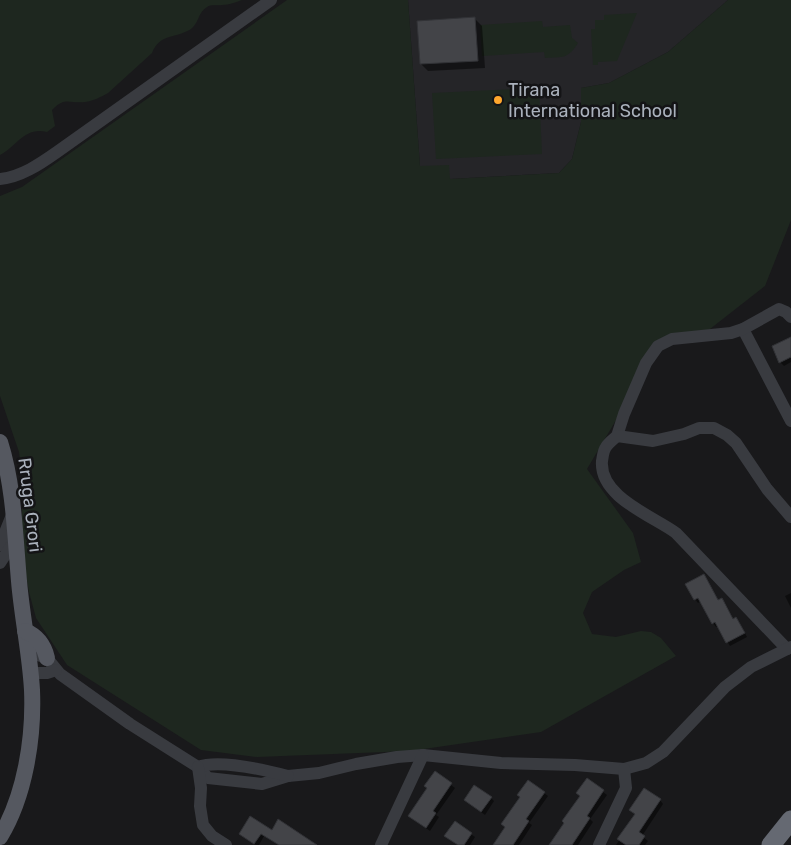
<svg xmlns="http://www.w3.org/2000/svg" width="791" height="845" viewBox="0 0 791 845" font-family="Rubik,sans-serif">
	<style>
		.built { fill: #252528 }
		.green { fill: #1e271f }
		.shadow { fill: #0007 }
		.building { fill: #434448; stroke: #323337 }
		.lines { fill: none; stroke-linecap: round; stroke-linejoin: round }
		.minor { stroke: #393b40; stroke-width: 12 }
		.major { stroke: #555860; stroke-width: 16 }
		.highway { stroke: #656972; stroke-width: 19 }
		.poi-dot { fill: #ffa72d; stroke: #141416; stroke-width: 2 }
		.labels { text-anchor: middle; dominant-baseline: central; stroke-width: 5; stroke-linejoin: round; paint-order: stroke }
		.poi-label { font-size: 18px; fill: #aab1bc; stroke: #141416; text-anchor: start }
		.street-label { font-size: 18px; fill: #aab1bc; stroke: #141416 }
	</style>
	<rect width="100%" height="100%" fill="#19191b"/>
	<path class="built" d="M408,0H728L668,52L609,83L581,88V122L572,159L559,173L450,179L420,166Z"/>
	<g class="green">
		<path d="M0,0H242C236,2 229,5 222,5C217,6 211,4 207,7C198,12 199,23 191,29C175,39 160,33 152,53L108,93C101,97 93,101 85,102C70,104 65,96 52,110L55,126L47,132C25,126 17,146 0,155Z"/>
		<path d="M287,0H408L420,166L449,165L450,179L559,173L572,159L581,122V88L609,83L668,52L728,0H791V220L765,286L710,329L657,351L587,469L633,533L641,562L624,570L592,592L583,613L592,634L616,637L641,631L651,632L661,638L676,656L541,732L410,751L257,757L201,750L67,665L36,618L29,592L21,548L23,481L19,452L0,396V196L22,187Z"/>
		<path d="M637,13L617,61L598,62V65H593L591,29H595V20H604V15Z"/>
		<path d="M542,21L543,27L570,25L572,38L578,43C568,59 563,57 545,58L544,52L482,56L480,25Z"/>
		<path d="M539,88L542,154L436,159L432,93Z"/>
	</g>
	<g class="shadow">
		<path d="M475,19L482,26L485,68L428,71L421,64Z"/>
		<path d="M791,339V362L784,366L780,362Z"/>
		<path d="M703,576L719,601L721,600L725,603L734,620L736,619L739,622L747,637L730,646L718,626L716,627L713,623L701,601L698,603L695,599Z"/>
		<path d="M791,593V608L785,596Z"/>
		<path d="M435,773L455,788L436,815L439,817L430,831L413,819Z"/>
		<path d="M587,780L607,795L590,819L593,822L578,845H551L581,796Z"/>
		<path d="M544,793L548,796L529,823L532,825L519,845H495Z"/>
		<path d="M491,798L494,801L485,815L465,800Z"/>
		<path d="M660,800L663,804L642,836L648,841L645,845H616L636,815L631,810Z"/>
		<path d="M455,823L475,837L470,845H458L449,839Z"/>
		<path d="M272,832L315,845H279L264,836L259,845H256L240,834Z"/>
	</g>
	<g class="building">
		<path d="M475,17L478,61L420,64L417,21Z"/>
		<path d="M791,337V357L779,363L772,346Z"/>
		<path d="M704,574L718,600L722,598L733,619L736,617L745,633L726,643L715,622L712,624L698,598L694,600L685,584Z"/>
		<path d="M435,771L452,783L433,811L436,813L426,828L408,816L427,788L424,786Z"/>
		<path d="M587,778L604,790L587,816L590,818L572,845H549L564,823L562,821L580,796L576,793Z"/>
		<path d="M528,780L545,792L526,819L529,821L513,845H493L505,827L501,824L520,797L517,795Z"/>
		<path d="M474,785L492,797L481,812L464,800Z"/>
		<path d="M644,788L661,799L639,832L645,836L639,845H626L617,839L635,814L629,810Z"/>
		<path d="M250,816L272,830L278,819L317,845H279L261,834L254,844L239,834Z"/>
		<path d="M455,821L472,833L464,845H458L444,836Z"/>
	</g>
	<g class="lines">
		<g class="minor">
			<path d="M0,179C21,177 40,164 57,152L271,0"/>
			<path d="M743,329L791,421"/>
			<path d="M617,436L624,414L646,363L658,346L672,339L731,333L743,329L779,309L786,312L791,317"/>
			<path d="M0,545L12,515"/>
			<path d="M0,563L15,540"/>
			<path d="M787,649L676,533C653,516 599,497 602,461C603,456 603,451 606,447C609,442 614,439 617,436L653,441L684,434L699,428H714L727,435L736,443L767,489L791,517"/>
			<path d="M27,656L35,654L47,658L60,674L130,724L198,767L208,778L262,784L288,776L319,773L356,764L397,757L423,755L501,763L575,765L624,769L646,763L663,752L725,687L751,667L791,647"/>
			<path d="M30,673H47L56,670"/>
			<path d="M198,767C220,759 265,770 288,776"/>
			<path d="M198,767L201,788L200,806L203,825L212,836L226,845"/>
			<path d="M381,845L423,755"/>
			<path d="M599,845L626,788L624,769"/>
		</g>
		<g class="major">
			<path d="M0,442C14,486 15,535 19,581C22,617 30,654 32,690C34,738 25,796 0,837"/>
			<path d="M25,631C37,636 44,645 47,658"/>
		</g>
		<path class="highway" d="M771,845L791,820"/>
	</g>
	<circle class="poi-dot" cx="498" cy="100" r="5"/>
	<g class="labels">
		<g class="poi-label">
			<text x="508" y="90">Tirana<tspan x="508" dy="21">International School</tspan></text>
		</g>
		<g class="street-label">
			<text transform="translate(30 505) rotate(83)">Rruga Grori</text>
		</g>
	</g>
</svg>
